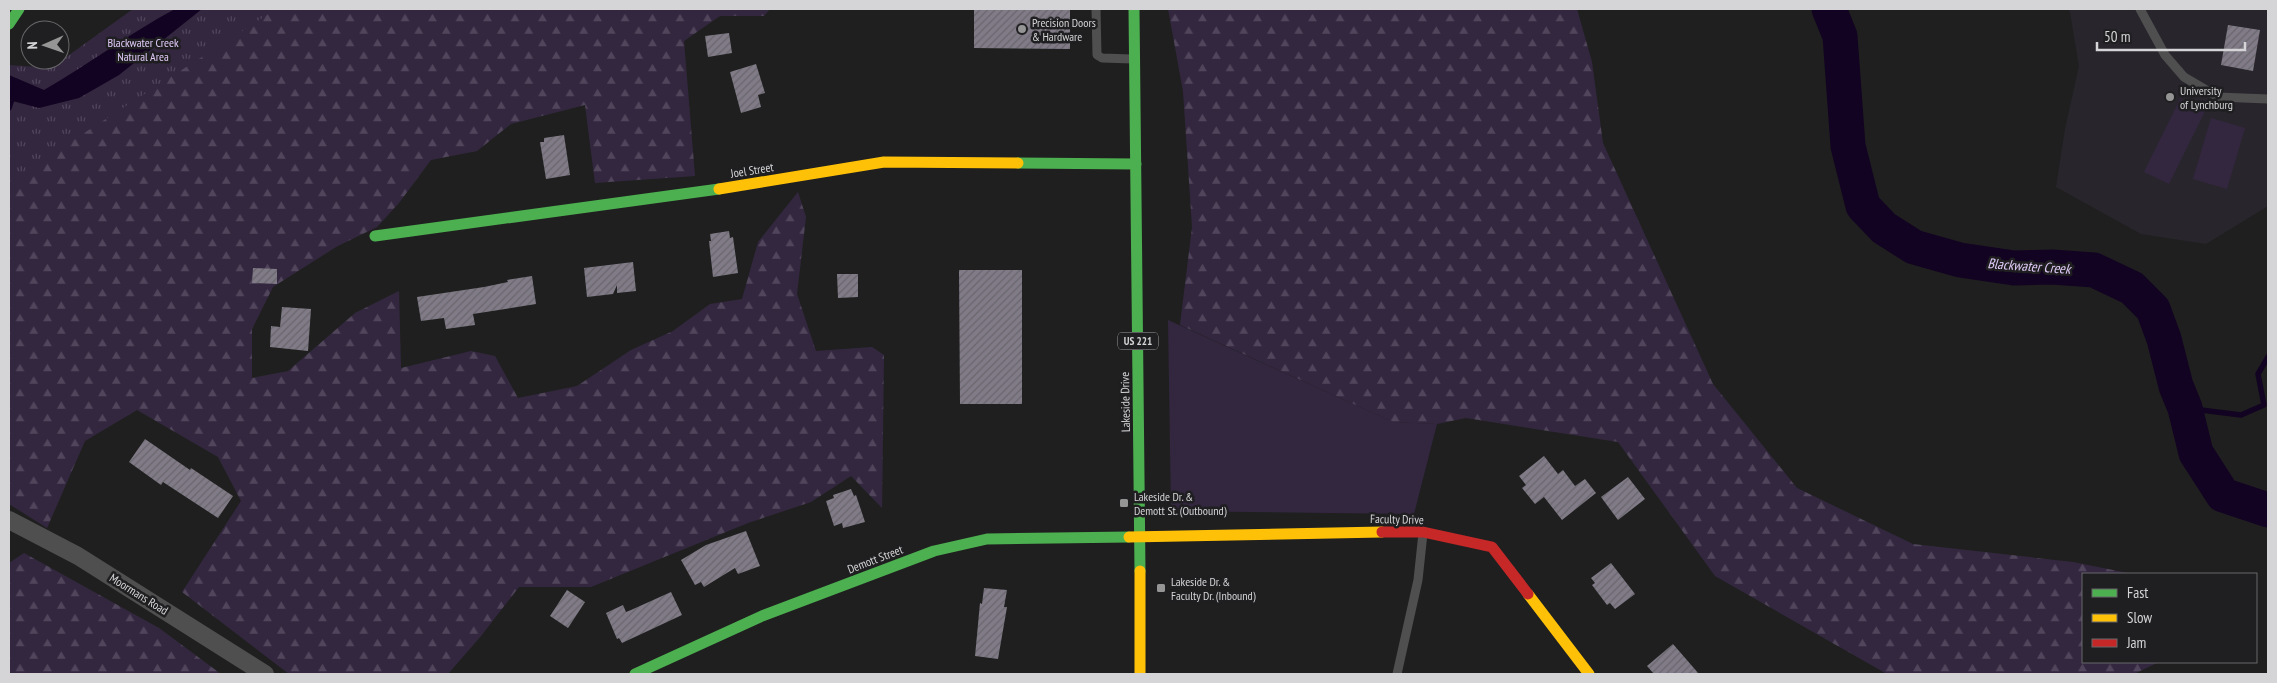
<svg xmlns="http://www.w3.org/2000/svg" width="2277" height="683" viewBox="0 0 2277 683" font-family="'PT Sans Narrow',sans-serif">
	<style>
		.built { fill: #29252c }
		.green { fill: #332740 }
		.forest { fill: url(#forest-firs) }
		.park { fill: url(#park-tufts) }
		.water { fill: #130322 }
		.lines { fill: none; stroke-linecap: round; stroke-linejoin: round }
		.stream { stroke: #130322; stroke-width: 5.5 }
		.river { stroke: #130322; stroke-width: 35 }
		.building { fill: url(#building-hatch) }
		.lane { stroke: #4f4f4f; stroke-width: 9 }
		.street { stroke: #4f4f4f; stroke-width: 18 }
		.fast { stroke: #4caf50; stroke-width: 11 }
		.slow { stroke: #ffc107; stroke-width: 11 }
		.jam { stroke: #c62828; stroke-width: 11 }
		.poi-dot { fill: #959596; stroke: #1f1e20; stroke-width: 2 }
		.labels { text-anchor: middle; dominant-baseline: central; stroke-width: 5; stroke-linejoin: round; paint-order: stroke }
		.shield { fill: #1f1e20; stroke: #9e9d9f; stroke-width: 1 }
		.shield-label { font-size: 11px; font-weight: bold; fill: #d5d4d6 }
		.poi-label { font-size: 12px; fill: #d5d4d6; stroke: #1f1e20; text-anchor: start }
		.park-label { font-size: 12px; fill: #e0caf8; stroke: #1f1e20 }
		.street-label { font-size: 12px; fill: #d5d4d6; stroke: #1f1e20 }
		.water-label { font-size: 14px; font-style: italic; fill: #e1cbf9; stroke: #1f1e20 }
	</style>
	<defs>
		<pattern id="forest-firs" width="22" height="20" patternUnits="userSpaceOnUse" patternTransform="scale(1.25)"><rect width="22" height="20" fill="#332740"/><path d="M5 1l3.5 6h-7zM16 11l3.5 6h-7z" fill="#50455b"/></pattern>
		<pattern id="park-tufts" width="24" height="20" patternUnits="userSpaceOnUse" patternTransform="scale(1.25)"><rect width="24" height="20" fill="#332740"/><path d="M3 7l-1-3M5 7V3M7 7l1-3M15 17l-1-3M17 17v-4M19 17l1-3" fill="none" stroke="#50455b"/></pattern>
		<pattern id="building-hatch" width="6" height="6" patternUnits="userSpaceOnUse" patternTransform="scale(1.25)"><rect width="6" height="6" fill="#807b86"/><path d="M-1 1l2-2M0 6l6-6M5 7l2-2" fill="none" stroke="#6a666e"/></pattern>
	</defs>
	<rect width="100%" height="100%" fill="#1f1f1f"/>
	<path class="built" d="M2068,9H2268V206L2206,244L2141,234L2056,187L2065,129L2079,66L2070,12Z"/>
	<g class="green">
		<path d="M2180,99L2205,111L2169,184L2144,172Z"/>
		<path d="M2211,118L2245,128L2227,189L2193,179Z"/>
		<path d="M1168,320L1393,422L1437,424L1414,514L1171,511Z"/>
	</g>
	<g class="forest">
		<path d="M202,9H770L764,16H720L684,41L695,176L595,183L585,105L511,124L477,151L431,160L399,203L377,227L336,247L273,287L252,329V378L288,371L355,313L399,291L401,368L471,351L495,356L518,398L577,386L631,350L673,331L710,304L742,299L758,242L798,192L806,217L797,294L816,351L872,347L884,355L882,508L851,476L811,502L748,523L591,587H519L481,636L448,674H289L182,592L241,501L218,457L137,410L85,441L47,528L9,504V100L39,108Z"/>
		<path d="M1168,9H1577L1592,62L1603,143L1713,384L1797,488L1913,544L2073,562L2133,574H2083V662H2159L2134,674H1887L1715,576L1618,442L1466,418L1437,424L1393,422L1180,325L1192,227L1183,91Z"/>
		<path d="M24,553L159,628L221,674H9V563Z"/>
	</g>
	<path class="park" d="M133,9H276L19,175L9,199V134L23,104L9,99V65L51,68Z"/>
	<path class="water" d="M175,9H202L119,75L79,98L39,108L9,100V75L44,90C89,64 130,33 175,9Z"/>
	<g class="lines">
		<g class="stream">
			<path d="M9,108L14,93"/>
			<path d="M2185,408L2241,415L2264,405L2258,374L2268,357"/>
		</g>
		<path class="river" d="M1829,9L1840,36L1848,146L1863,206L1884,228L1914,247L1960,260L2014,268L2052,267L2094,270L2132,288L2153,309L2164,339L2176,386L2185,408L2196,453L2223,495L2268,510"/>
	</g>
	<g class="building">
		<path d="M974,9H1070V49L974,48Z"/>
		<path d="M2228,25L2260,30L2253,71L2221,65Z"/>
		<path d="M729,33L732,53L708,57L705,36Z"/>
		<path d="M756,64L765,93L758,95L761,107L741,113L730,72Z"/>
		<path d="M564,135L570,175L546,179L540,142H544V138Z"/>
		<path d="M729,231L730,238L733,237L738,273L713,277L709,241H711L710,234Z"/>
		<path d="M633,262L636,291L617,293V285L613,294L587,297L584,268Z"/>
		<path d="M253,268L277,269V284L252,283Z"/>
		<path d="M959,270H1022V404H960Z"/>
		<path d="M837,274H858V297L838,298Z"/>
		<path d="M532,276L536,304L473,314L475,325L446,329L444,318L421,321L417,297L484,287L508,282L507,280Z"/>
		<path d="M282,307L311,309L308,351L270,347L271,326L280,327Z"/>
		<path d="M145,439L190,470L191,468L233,496L218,518L163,482L161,485L129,462Z"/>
		<path d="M1544,456L1558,474L1563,470L1575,486L1585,479L1596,493L1562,520L1544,497L1535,504L1522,488L1526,485L1519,476Z"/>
		<path d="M1628,477L1645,499L1618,520L1601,497Z"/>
		<path d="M851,489L854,496L856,495L865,522L843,528L842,523L834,526L826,501L834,498L833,495Z"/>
		<path d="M746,531L760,566L738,574L735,568L704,587L701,582L695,585L681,560L706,545Z"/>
		<path d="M1611,563L1635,594L1615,609L1610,603L1607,605L1592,585L1595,583L1591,578Z"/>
		<path d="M984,588L1007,590L1004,607H1007L998,659L975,656L980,603L982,604Z"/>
		<path d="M567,590L585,602L568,628L550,616Z"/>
		<path d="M671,592L682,615L622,643L619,638L617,639L606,613L623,605L626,612L631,610Z"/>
		<path d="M1673,644L1699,674H1654L1647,666Z"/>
	</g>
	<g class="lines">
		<g class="lane">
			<path d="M1096,9L1097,55L1102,58L1132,59"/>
			<path d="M2140,9L2165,55L2184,77L2218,97L2268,99"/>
			<path d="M1397,674L1418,580L1423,533"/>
		</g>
		<path class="street" d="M9,520L78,556L265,674"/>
		<g class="fast">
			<path d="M1134,9L1140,571"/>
			<path d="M9,24L19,9"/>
			<path d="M1018,163L1136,164"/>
			<path d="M375,236L719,189"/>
			<path d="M635,674L762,616L934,551L987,539L1129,537"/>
		</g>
		<g class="slow">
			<path d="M719,189L884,162L1018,163"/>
			<path d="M1129,537L1382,532"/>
			<path d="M1140,571V674"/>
			<path d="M1528,594L1589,674"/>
		</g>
		<path class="jam" d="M1382,532H1423L1492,547L1528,594"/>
	</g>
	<g class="poi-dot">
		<circle cx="1022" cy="29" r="5"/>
		<circle cx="2170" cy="97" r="5"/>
		<rect x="1119" y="498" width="10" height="10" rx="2.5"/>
		<rect x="1156" y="583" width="10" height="10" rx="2.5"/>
	</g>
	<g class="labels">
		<rect class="shield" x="1118" y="332.5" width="40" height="17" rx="4"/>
		<g class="shield-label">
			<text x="1138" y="341">US 221</text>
		</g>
		<g class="poi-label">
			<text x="1032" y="22">Precision Doors<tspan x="1032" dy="14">&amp; Hardware</tspan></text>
			<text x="2180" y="90">University<tspan x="2180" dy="14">of Lynchburg</tspan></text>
			<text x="1134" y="496">Lakeside Dr. &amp;<tspan x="1134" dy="14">Demott St. (Outbound)</tspan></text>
			<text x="1171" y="581">Lakeside Dr. &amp;<tspan x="1171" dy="14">Faculty Dr. (Inbound)</tspan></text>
		</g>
		<g class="park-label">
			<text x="143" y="42">Blackwater Creek<tspan x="143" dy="14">Natural Area</tspan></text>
		</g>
		<g class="street-label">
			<text transform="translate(752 170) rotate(-9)">Joel Street</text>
			<text transform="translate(1125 402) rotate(-91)">Lakeside Drive</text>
			<text transform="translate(1397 519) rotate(1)">Faculty Drive</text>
			<text transform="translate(875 559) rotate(-21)">Demott Street</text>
			<text transform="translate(139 594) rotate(32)">Moormans Road</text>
		</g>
		<g class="water-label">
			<text transform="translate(2029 266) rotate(4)">Blackwater Creek</text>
		</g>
	</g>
	<rect width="2277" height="683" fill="none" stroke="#d5d4d6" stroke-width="20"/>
	<rect x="2082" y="573" width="175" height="90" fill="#1f1e20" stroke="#686769"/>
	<rect x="2092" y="589" width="25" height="8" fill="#4caf50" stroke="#686769"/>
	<text x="2127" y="598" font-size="15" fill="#d5d4d6">Fast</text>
	<rect x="2092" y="614" width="25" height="8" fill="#ffc107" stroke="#686769"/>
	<text x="2127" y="623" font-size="15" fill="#d5d4d6">Slow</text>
	<rect x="2092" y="639" width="25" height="8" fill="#c62828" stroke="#686769"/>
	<text x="2127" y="648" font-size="15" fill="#d5d4d6">Jam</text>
	<g transform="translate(45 45) rotate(268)"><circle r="24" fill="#1f1e20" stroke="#686769"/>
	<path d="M0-4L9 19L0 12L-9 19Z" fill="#959596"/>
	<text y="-8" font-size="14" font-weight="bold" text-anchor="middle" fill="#d5d4d6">N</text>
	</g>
	<path d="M2097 42v8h148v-8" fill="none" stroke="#d5d4d6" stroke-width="2.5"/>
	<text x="2104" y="42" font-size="15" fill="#d5d4d6" stroke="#1f1e20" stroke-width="4" paint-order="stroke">50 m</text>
</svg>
